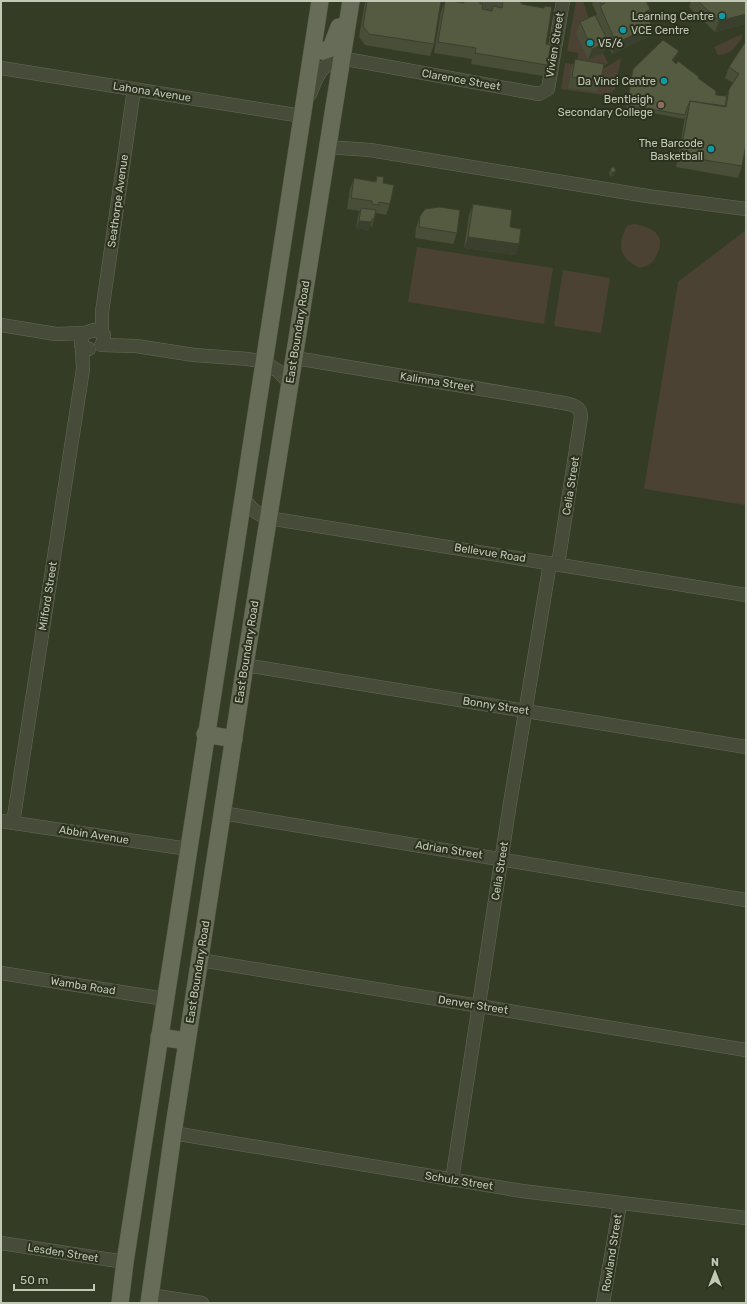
<svg xmlns="http://www.w3.org/2000/svg" width="747" height="1304" viewBox="0 0 747 1304" font-family="Rubik,sans-serif">
	<style>
		.green { fill: #4b4233 }
		.lines { fill: none; stroke-linecap: round; stroke-linejoin: round }
		.minor-casing { stroke: #646a57; stroke-width: 14 }
		.major-casing { stroke: #525845; stroke-width: 18 }
		.minor { stroke: #464c39; stroke-width: 13 }
		.major { stroke: #666c57; stroke-width: 17 }
		.wall { fill: #484e38 }
		.shaded-wall { fill: #3b402e }
		.building { fill: #545b41; stroke: #3b402e }
		.culture-dot { fill: #0f9aa8; stroke: #2b311e; stroke-width: 1.5 }
		.education-dot { fill: #8d6e63; stroke: #2b311e; stroke-width: 1.5 }
		.labels { text-anchor: middle; dominant-baseline: central; stroke-width: 4; stroke-linejoin: round; paint-order: stroke }
		.poi-label { font-size: 11px; fill: #c1c8b5; stroke: #2b311e; text-anchor: end }
		.street-label { font-size: 11px; fill: #c1c8b5; stroke: #2b311e }
	</style>
	<rect width="100%" height="100%" fill="#353c25"/>
	<g class="green">
		<path d="M576,1H583L591,26L588,60L603,53L608,63L596,70L598,72L621,58L615,90L607,95H603L561,89L565,63L577,65L578,53L567,51Z"/>
		<path d="M740,35H742V38C734,48 732,54 718,55L714,47Z"/>
		<path d="M634,224C650,227 666,233 658,252C654,262 651,265 640,268C620,259 616,245 627,226Z"/>
		<path d="M746,230V505L644,489L678,282Z"/>
		<path d="M417,247L553,268L544,324L408,302Z"/>
		<path d="M563,270L610,278L601,333L554,326Z"/>
	</g>
	<g class="lines">
		<defs>
			<g id="minor">
				<path d="M472,1L517,8"/>
				<path d="M1,68L302,116"/>
				<path d="M310,94C319,72 320,64 346,59L539,94L548,89L563,1"/>
				<path d="M327,147L370,150L647,196L746,209"/>
				<path d="M1,325L56,334L85,333L94,330L102,333L104,335L103,339"/>
				<path d="M85,333L82,337L81,345L89,349"/>
				<path d="M102,333V312L134,89"/>
				<path d="M101,345L136,346L194,355L248,359L264,362L278,371L290,384"/>
				<path d="M295,358L564,403C573,405 581,406 581,417L558,564"/>
				<path d="M242,496C249,506 256,515 268,518L746,595"/>
				<path d="M245,665L746,747"/>
				<path d="M222,813L746,900"/>
				<path d="M1,821L188,849"/>
				<path d="M13,823L83,369L82,347"/>
				<path d="M200,960L746,1050"/>
				<path d="M1,973L165,999"/>
				<path d="M173,1133L522,1191L746,1218"/>
				<path d="M452,1180L510,803L550,563"/>
				<path d="M1,1243L125,1262"/>
				<path d="M150,1295L202,1303"/>
				<path d="M603,1303L620,1204"/>
			</g>
			<g id="major">
				<path d="M313,50L323,51L331,48L339,27"/>
				<path d="M205,734L234,739"/>
				<path d="M159,1037L187,1041"/>
				<path d="M120,1303L125,1262L320,1"/>
				<path d="M149,1303L173,1133L245,665L351,1"/>
			</g>
		</defs>
		<use href="#minor" class="minor-casing"/>
		<use href="#major" class="major-casing"/>
		<use href="#minor" class="minor"/>
		<use href="#major" class="major"/>
	</g>
	<g class="wall">
		<path d="M365,1H441L434,44L430,56L365,45L359,37Z"/>
		<path d="M445,1L463,3L464,1L480,4L482,9L491,11L493,6L501,7L503,1H516L521,4L546,44L547,65L543,76L471,64L472,59L434,53L441,11Z"/>
		<path d="M594,1H647L650,9L647,17L652,26L648,37L612,54L607,44L604,52L588,60L576,33L580,22L596,16L597,14L592,4Z"/>
		<path d="M691,1H746V24L715,32L689,7Z"/>
		<path d="M746,41L742,166L738,178L676,167L685,117L684,119L626,108L632,73L633,69L679,51L678,55L673,61L699,79L716,95L727,96L729,89L733,83L725,78L729,67Z"/>
		<path d="M575,59L601,81L597,92L568,88L571,70Z"/>
		<path d="M610,170L615,175L611,177L609,173Z"/>
		<path d="M377,176L383,183L390,204L386,215L376,213L372,227L370,226L369,230L356,228L358,215L360,211L347,209L350,189L354,178L375,182Z"/>
		<path d="M473,204L510,227L519,244L515,255L464,248L469,215Z"/>
		<path d="M420,216L457,233L453,244L415,238L416,228Z"/>
	</g>
	<g class="shaded-wall">
		<path d="M650,9L646,20L645,12Z"/>
		<path d="M746,14V24L715,32L719,21Z"/>
		<path d="M652,26L648,37L612,54L616,43Z"/>
		<path d="M608,41L604,52L588,60L592,49Z"/>
		<path d="M679,51L678,55L671,64L672,60Z"/>
		<path d="M616,171L615,175L611,177L612,173Z"/>
		<path d="M359,221L372,222L369,230L356,228Z"/>
		<path d="M468,237L519,244L515,255L464,248Z"/>
	</g>
	<g class="building">
		<path d="M367,1H441L434,44L369,34L363,26Z"/>
		<path d="M445,1H452L464,3V1H480V4H483L482,9L492,11L493,6L502,8L503,1H516L521,2V4L544,8L545,6L552,7L546,44L551,45L547,65L475,53L476,48L438,42Z"/>
		<path d="M600,1H646L650,9L645,12L652,26L616,43L600,6L605,3L601,4Z"/>
		<path d="M698,1H746V14L719,21Z"/>
		<path d="M595,15L608,41L592,49L580,22Z"/>
		<path d="M663,40L679,51L672,60L676,64L678,61L699,77L698,78L716,91V95L727,96L725,106L690,101L687,108L685,115L627,105L633,69Z"/>
		<path d="M746,41V144L742,166L680,156L690,101L726,107L729,89L739,74L729,67Z"/>
		<path d="M575,59L604,64L601,81L572,77Z"/>
		<path d="M612,167H614L616,171L612,173L610,170Z"/>
		<path d="M377,176L384,177L383,183L394,185L390,204L379,202V205L372,204V201L351,198L354,178L376,182Z"/>
		<path d="M473,204L512,210L510,227L521,229L519,244L468,237Z"/>
		<path d="M439,207L460,210L457,233L419,227L420,216L425,209Z"/>
		<path d="M361,208L376,210L374,219H372V222L359,221Z"/>
	</g>
	<g class="culture-dot">
		<circle cx="722" cy="16" r="4"/>
		<circle cx="623" cy="30" r="4"/>
		<circle cx="590" cy="43" r="4"/>
		<circle cx="664" cy="81" r="4"/>
		<circle cx="711" cy="149" r="4"/>
	</g>
	<circle class="education-dot" cx="661" cy="105" r="4"/>
	<g class="labels">
		<g class="poi-label">
			<text x="714" y="16">Learning Centre</text>
			<text x="631" y="30" text-anchor="start">VCE Centre</text>
			<text x="598" y="43" text-anchor="start">V5/6</text>
			<text x="656" y="81">Da Vinci Centre</text>
			<text x="653" y="99">Bentleigh<tspan x="653" dy="13">Secondary College</tspan></text>
			<text x="703" y="143">The Barcode<tspan x="703" dy="13">Basketball</tspan></text>
		</g>
		<g class="street-label">
			<text transform="translate(555 45) rotate(-81)">Vivien Street</text>
			<text transform="translate(461 80) rotate(10)">Clarence Street</text>
			<text transform="translate(152 92) rotate(9)">Lahona Avenue</text>
			<text transform="translate(118 201) rotate(-82)">Seathorpe Avenue</text>
			<text transform="translate(298 332) rotate(-81)">East Boundary Road</text>
			<text transform="translate(437 382) rotate(9)">Kalimna Street</text>
			<text transform="translate(571 486) rotate(-81)">Celia Street</text>
			<text transform="translate(490 553) rotate(9)">Bellevue Road</text>
			<text transform="translate(48 596) rotate(-81)">Milford Street</text>
			<text transform="translate(247 652) rotate(-81)">East Boundary Road</text>
			<text transform="translate(496 706) rotate(9)">Bonny Street</text>
			<text transform="translate(94 835) rotate(9)">Abbin Avenue</text>
			<text transform="translate(449 850) rotate(9)">Adrian Street</text>
			<text transform="translate(500 871) rotate(-81)">Celia Street</text>
			<text transform="translate(198 972) rotate(-81)">East Boundary Road</text>
			<text transform="translate(83 986) rotate(9)">Wamba Road</text>
			<text transform="translate(473 1005) rotate(9)">Denver Street</text>
			<text transform="translate(459 1181) rotate(9)">Schulz Street</text>
			<text transform="translate(63 1253) rotate(9)">Lesden Street</text>
			<text transform="translate(612 1253) rotate(-81)">Rowland Street</text>
		</g>
	</g>
	<rect width="747" height="1304" fill="none" stroke="#c1c8b5" stroke-width="4"/>
	<g transform="translate(715 1272)" stroke="#2b311e" stroke-width="3" paint-order="stroke">
	<path d="M0-3L7 15L0 10L-7 15Z" fill="#c1c8b5"/>
	<text y="-6" font-size="11" font-weight="bold" text-anchor="middle" fill="#c1c8b5">N</text>
	</g>
	<path d="M14 1284v6h80v-6" fill="none" stroke="#c1c8b5" stroke-width="2"/>
	<text x="20" y="1284" font-size="12" fill="#c1c8b5" stroke="#2b311e" stroke-width="3" paint-order="stroke">50 m</text>
</svg>
